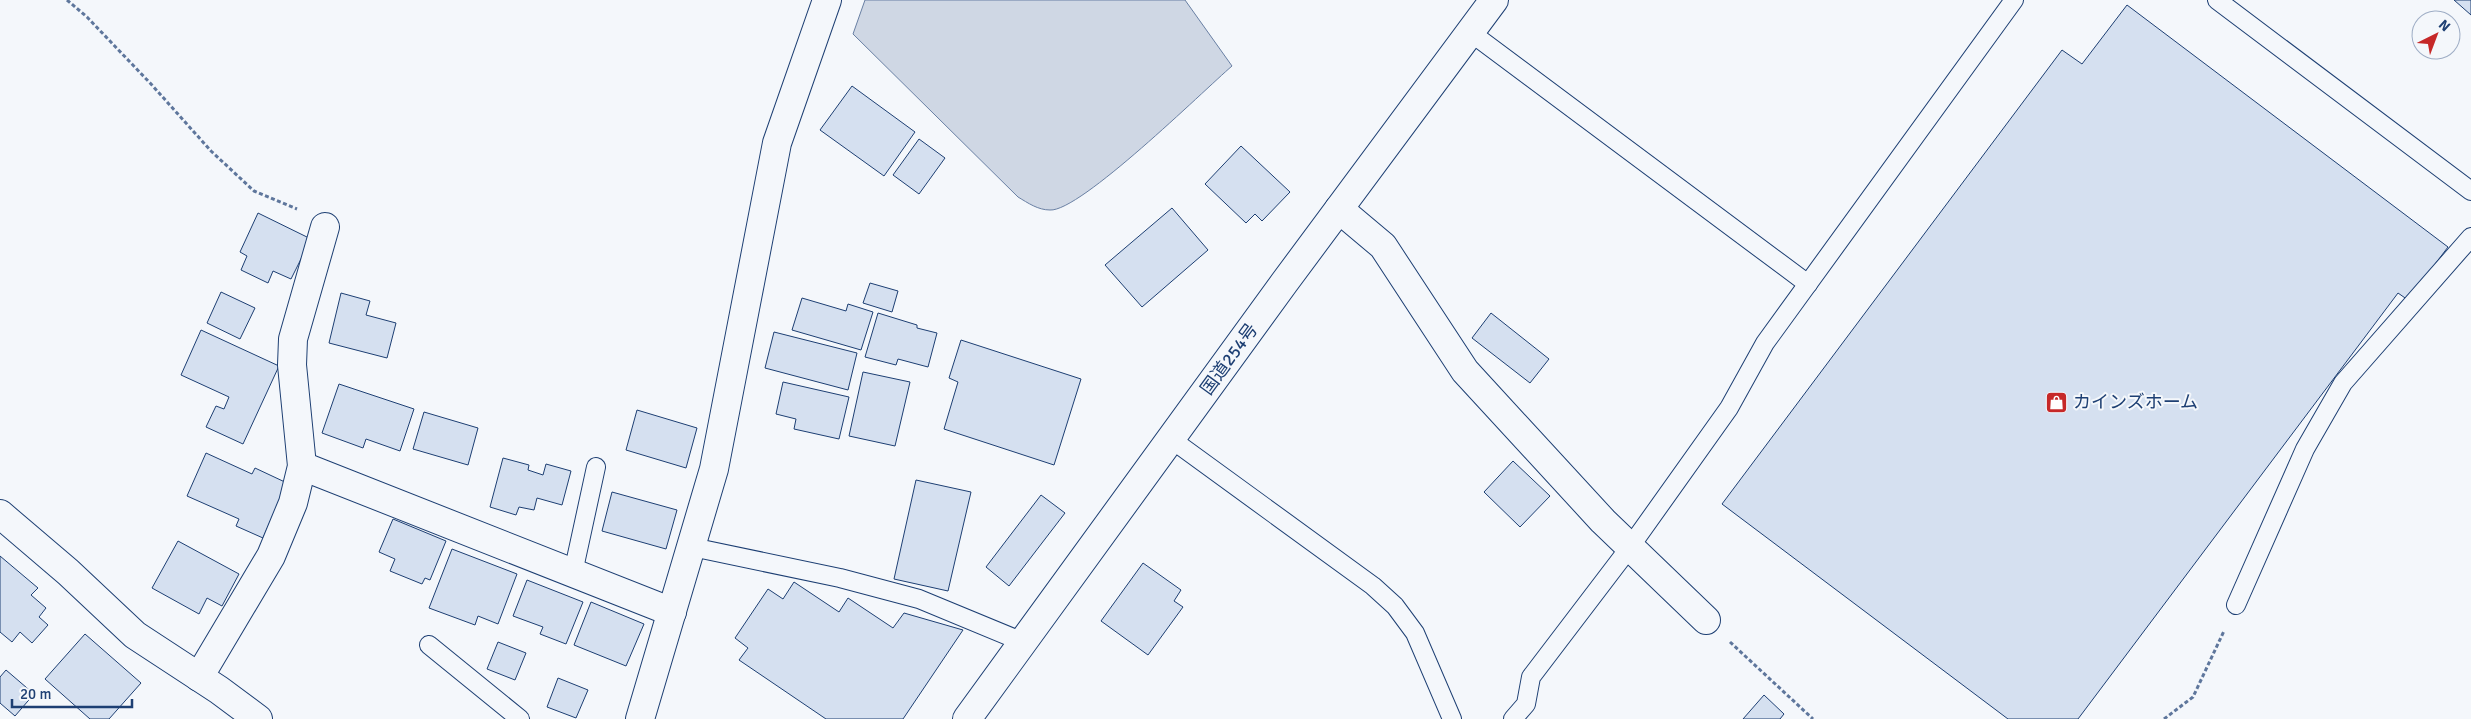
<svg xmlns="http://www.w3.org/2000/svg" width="2471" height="719" viewBox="0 0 2471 719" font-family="Signika,'Noto Sans JP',sans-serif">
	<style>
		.water { fill: #cfd7e4; stroke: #687fa3 }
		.building { fill: #d5e0f0; stroke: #1d3f73 }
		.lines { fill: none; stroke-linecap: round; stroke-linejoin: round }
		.lane-casing { stroke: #1d3f73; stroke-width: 20 }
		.street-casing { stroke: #1d3f73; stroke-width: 30 }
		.highway-casing { stroke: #1d3f73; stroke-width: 30 }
		.path { stroke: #5e769c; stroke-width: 3; stroke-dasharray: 4 2.5; stroke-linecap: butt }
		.lane { stroke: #f4f7fb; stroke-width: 18 }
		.street { stroke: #f4f7fb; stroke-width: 28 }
		.highway { stroke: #f4f7fb; stroke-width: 28 }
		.labels { text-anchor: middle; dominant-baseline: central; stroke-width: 4; stroke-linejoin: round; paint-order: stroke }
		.street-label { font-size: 18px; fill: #1d3f73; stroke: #f4f7fb }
		.poi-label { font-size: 18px; fill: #1d3f73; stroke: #f4f7fb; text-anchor: start }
	</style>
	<rect width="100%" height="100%" fill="#f4f7fb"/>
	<path class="water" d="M865,0H1185L1232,66C1203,91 1080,212 1050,210C1038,210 1028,203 1018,197L853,34Z"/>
	<g class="building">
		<path d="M2454,0H2471V15Z"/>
		<path d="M2127,5L2448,247L2408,300L2398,293L2078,719H2008L1722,504L2062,50L2082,64Z"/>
		<path d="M852,86L915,132L884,176L820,130Z"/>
		<path d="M919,139L945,158L919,194L893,175Z"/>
		<path d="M1241,146L1290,192L1262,221L1255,214L1246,223L1205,184Z"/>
		<path d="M1172,208L1208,250L1142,307L1105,265Z"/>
		<path d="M258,213L311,239L291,279L273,271L268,283L241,270L247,256L240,252Z"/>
		<path d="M870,283L898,291L892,312L863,303Z"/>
		<path d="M221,292L255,308L240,339L207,323Z"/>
		<path d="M341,293L370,301L366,315L396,323L387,358L329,343Z"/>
		<path d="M802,298L846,311L848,304L873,312L861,350L792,330Z"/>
		<path d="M878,313L917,325V328L937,333L928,367L898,359L896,365L865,357Z"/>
		<path d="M1491,313L1549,359L1530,383L1472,338Z"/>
		<path d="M201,330L279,366L243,444L206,427L216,406L224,409L229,397L181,375Z"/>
		<path d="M774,332L857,353L848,390L765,368Z"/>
		<path d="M961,340L1081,379L1054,465L944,429L958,382L949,378Z"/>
		<path d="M863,372L910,382L895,446L849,436Z"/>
		<path d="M783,382L849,397L839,439L794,429L796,419L776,414Z"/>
		<path d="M339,384L414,409L400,451L366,439L363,448L322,433Z"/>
		<path d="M637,410L697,428L686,468L626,450Z"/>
		<path d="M424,412L478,428L468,465L413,449Z"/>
		<path d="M206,453L252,474L255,468L287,483L263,538L236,526L239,519L187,496Z"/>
		<path d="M503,458L529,465L528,470L543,475L546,464L571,471L562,505L537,498L534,510L519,507L516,515L490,507Z"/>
		<path d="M1513,461L1550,496L1520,527L1484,492Z"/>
		<path d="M916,480L971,492L948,591L894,579Z"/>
		<path d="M612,492L677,510L666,549L602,531Z"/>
		<path d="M1041,495L1065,513L1009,586L986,567Z"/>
		<path d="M393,519L446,541L430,580L425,578L422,584L390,571L395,559L379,552Z"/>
		<path d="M178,541L239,574L222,606L207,598L199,614L152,588Z"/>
		<path d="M452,549L517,574L498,624L478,616L475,625L429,608Z"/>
		<path d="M0,556L38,588L31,595L46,608L39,617L48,625L32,643L20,632L12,642L0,632Z"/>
		<path d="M1143,563L1181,590L1174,601L1183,607L1148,655L1101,621Z"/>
		<path d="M527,580L583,602L566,644L540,634L543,627L513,616Z"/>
		<path d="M794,582L839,612L848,598L893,628L904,613L963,630L903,719H826L739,660L748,648L735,638L768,589L783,599Z"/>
		<path d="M591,602L644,624L626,666L574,645Z"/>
		<path d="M85,634L141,683L109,719H90L45,679Z"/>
		<path d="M498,642L526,653L515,680L487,669Z"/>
		<path d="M6,670L34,694L15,716L0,703V677Z"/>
		<path d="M558,678L588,690L576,718L547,707Z"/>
		<path d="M1764,695L1784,714L1780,719H1743Z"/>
	</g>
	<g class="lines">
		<defs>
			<g id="lane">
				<path d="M2217,0L2471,191"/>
				<path d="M1470,32L1808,284"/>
				<path d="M1171,439L1373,586L1395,606L1415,633L1452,719"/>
				<path d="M692,547L840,578L919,599L1023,642"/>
				<path d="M573,573L596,467"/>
				<path d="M2236,605L2305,449L2343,383L2471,237"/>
				<path d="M429,645L520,719"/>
				<path d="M1513,719L1526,704L1531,677L1630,547L1729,408L1765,343L2014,0"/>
			</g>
			<g id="street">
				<path d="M1339,209L1383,246L1465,371L1603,521L1706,620"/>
				<path d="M302,466L672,612"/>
				<path d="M0,514L68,572L135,635L219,690L258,719"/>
				<path d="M199,677L271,556L293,503L302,466L292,365L293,339L325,227"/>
				<path d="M640,719L714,469L777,143L827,0"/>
			</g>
			<path id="highway" d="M967,719L1284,283L1494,0"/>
		</defs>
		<use href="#lane" class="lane-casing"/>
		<use href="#street" class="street-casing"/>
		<use href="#highway" class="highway-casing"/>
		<g class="path">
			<path d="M67,0L87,17L151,84L211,151L254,191L297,209"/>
			<path d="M1730,642L1813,719"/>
			<path d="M2164,719L2193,697L2224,631"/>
		</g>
		<use href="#lane" class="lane"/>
		<use href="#street" class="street"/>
		<use href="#highway" class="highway"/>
	</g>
	<defs>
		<symbol id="shop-square" viewBox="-11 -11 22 22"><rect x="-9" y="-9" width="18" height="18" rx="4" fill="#c62828" stroke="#f4f7fb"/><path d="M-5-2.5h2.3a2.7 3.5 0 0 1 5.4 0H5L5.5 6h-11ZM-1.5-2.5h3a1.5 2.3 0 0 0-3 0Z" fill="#fff"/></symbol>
	</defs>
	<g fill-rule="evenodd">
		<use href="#shop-square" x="2044" y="390" width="25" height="25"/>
	</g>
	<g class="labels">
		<g class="street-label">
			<text transform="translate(1229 359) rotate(-54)">国道254号</text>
		</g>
		<g class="poi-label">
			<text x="2073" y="402">カインズホーム</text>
		</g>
	</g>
	<g transform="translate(2436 35) rotate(42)"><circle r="24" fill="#f4f7fb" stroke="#9eadc5"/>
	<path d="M0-4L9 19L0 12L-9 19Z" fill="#c62828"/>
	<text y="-8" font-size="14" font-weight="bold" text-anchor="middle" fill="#1d3f73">N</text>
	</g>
	<path d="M12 699v8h120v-8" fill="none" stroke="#1d3f73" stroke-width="2.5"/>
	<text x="20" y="699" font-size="15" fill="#1d3f73" stroke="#f4f7fb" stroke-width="4" paint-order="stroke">20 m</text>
</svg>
